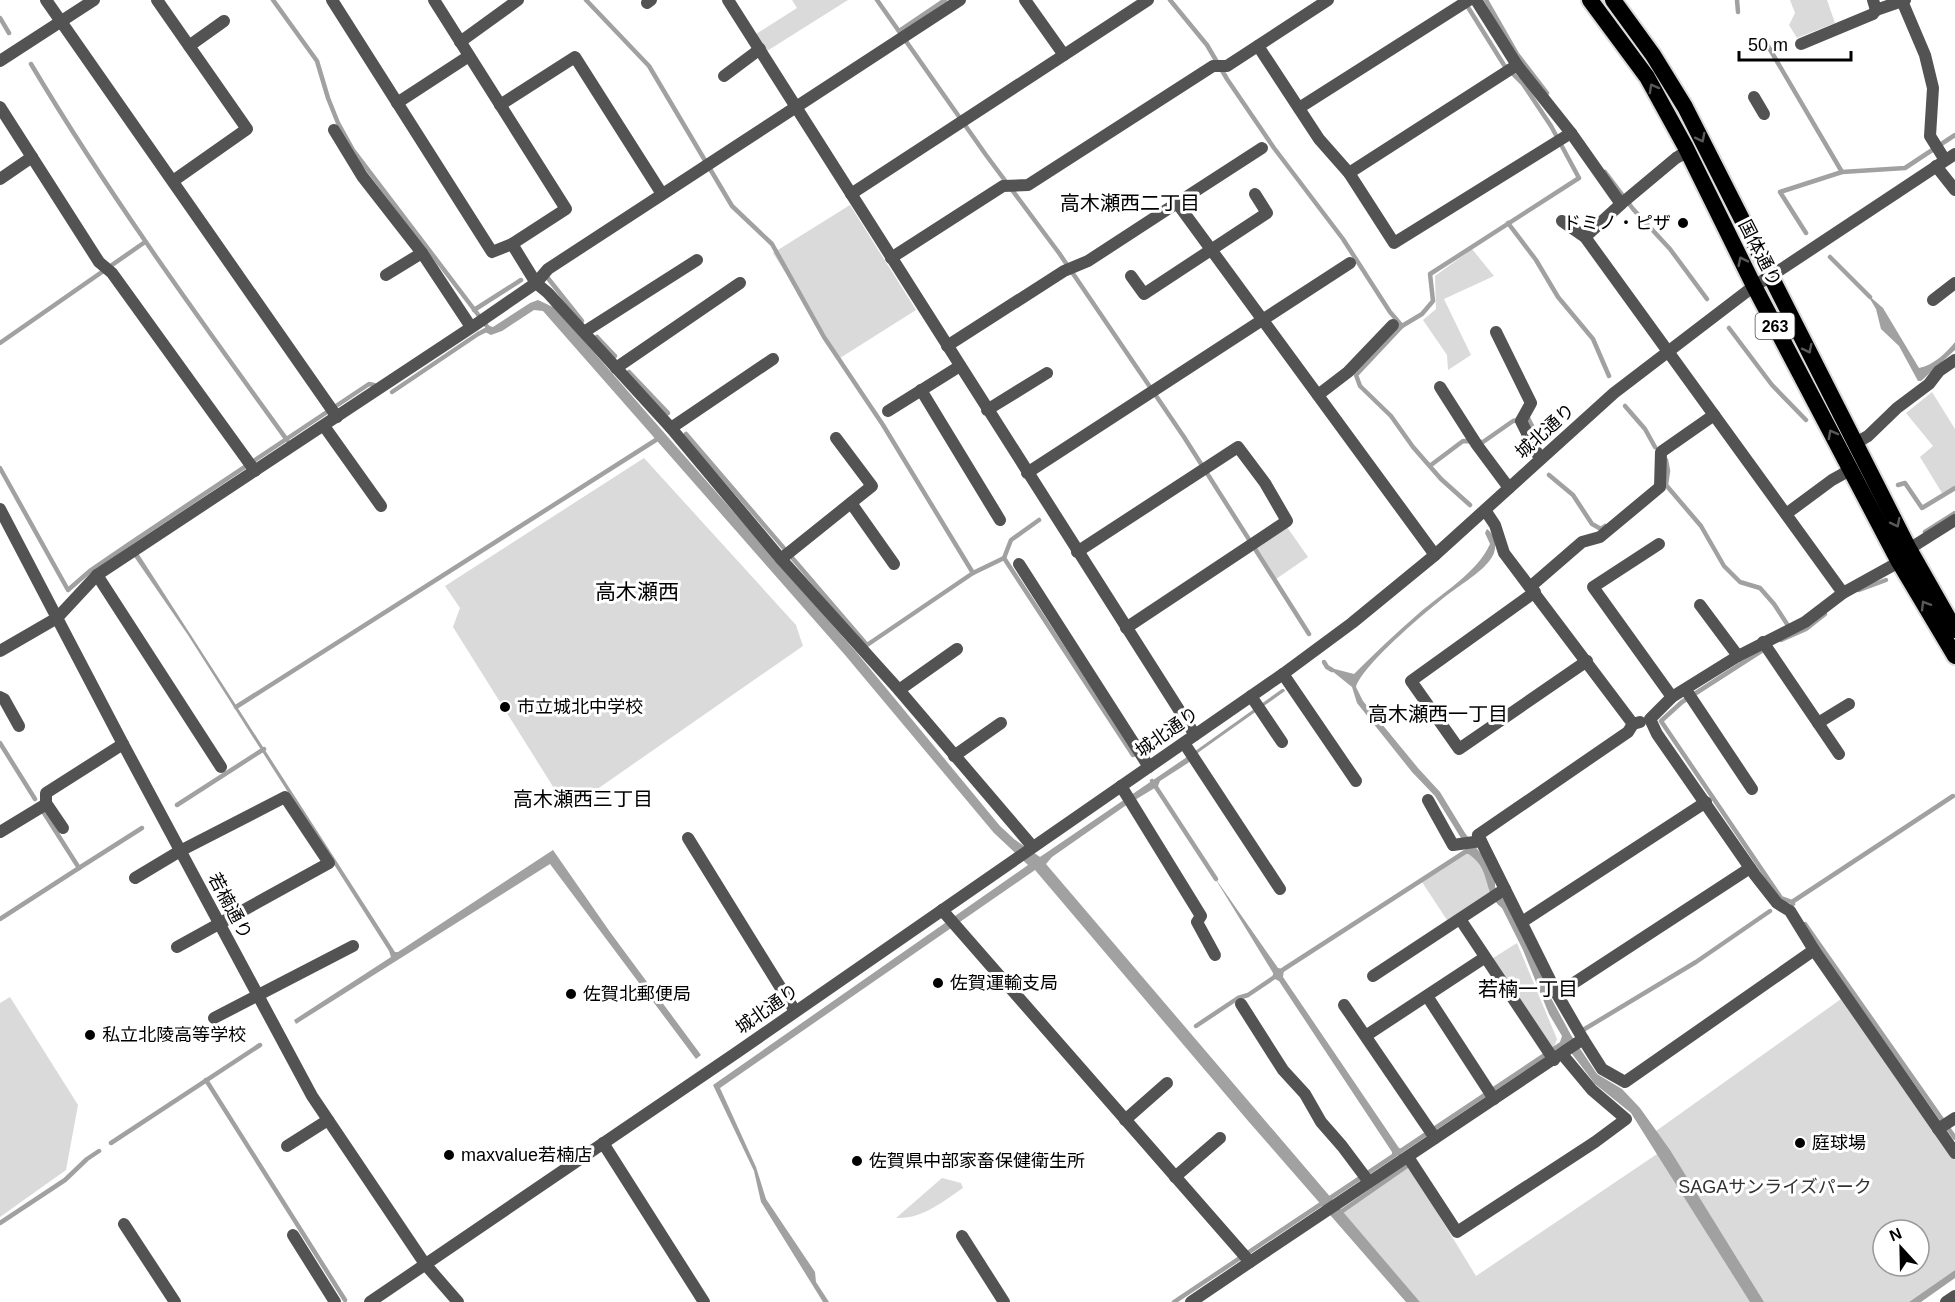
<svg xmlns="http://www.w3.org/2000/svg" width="1955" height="1302" viewBox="0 0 1955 1302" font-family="Helvetica,'Noto Sans JP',sans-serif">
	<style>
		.green { fill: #dadada; fill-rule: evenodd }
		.water { fill: #a1a1a1 }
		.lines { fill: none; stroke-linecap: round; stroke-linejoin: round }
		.stream { stroke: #a1a1a1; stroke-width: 4.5 }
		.trunk-casing { stroke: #dbdbdb; stroke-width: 20 }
		.minor { stroke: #535353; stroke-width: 12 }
		.tertiary { stroke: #535353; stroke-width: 12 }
		.trunk { stroke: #000; stroke-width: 16 }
		.oneway { stroke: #595959 }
		.poi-dot { fill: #000; stroke: #fff; stroke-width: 2 }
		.labels { text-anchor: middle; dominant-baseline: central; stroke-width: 6; stroke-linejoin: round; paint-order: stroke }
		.shield { fill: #fff; stroke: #4c4c4c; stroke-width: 1.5 }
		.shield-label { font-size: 16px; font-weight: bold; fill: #000 }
		.poi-label { font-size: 18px; fill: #000; stroke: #fff; text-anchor: start }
		.street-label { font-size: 18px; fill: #000; stroke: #fff }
		.park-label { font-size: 18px; fill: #313131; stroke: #fff }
		.neighbourhood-label { font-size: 20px; fill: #000; stroke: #fff }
		.quarter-label { font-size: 21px; fill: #000; stroke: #fff }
	</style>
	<rect width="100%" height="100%" fill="#fff"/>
	<g class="green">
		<path d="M792,0H848L767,51L756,34L797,8Z"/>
		<path d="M1790,0H1827L1835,23L1797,38L1789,25L1795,13Z"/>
		<path d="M850,205L916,310L840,358L773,253Z"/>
		<path d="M1472,249L1494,276L1444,299L1471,355L1448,370L1447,355L1423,320L1436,309L1435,276Z"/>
		<path d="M1932,392L1955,429V486L1942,493L1920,457L1933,446L1906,413Z"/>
		<path d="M644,458L796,625L803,646L593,792L557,793L453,627L460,608L445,586Z"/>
		<path d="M1287,527L1308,557L1276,579L1255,548Z"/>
		<path d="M1472,845L1487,868L1493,891L1447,920L1420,879Z"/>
		<path d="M1517,943L1557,1039L1553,1050L1490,960Z"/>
		<path d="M10,997L78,1105L66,1170L0,1217V1003Z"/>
		<path d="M1841,999L1955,1160V1270L1909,1302H1420L1340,1209L1407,1163L1476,1276L1657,1154L1656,1131ZM1883,1230H1919V1266H1883Z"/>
		<path d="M942,1178L961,1183L963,1188C942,1202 923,1219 896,1218Z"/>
	</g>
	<g class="water">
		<path d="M1867,294L1883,308L1919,368C1934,365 1946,353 1955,342V350L1921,381H1918L1899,346L1881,329L1876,309Z"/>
		<path d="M538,300L555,308L857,653L1000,826L1014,839L1040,857L1184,759L1282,689H1284L1285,691L1199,752L1188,763L1160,781L1158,786L1125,806L1052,857L1046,864L1420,1302H1406L1249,1122L1035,870L720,1088L756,1167L766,1199L815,1272L816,1282L829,1302H823L761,1202L754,1171L713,1085L1028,865L994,833L845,655L543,311L534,310L502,331L491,335L481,330L489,326L493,327L530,303Z"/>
		<path d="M1487,529C1494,534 1497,544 1494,553C1488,568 1466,581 1454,590C1433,605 1362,665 1356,687L1363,701L1418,768L1440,792L1465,833L1481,854L1495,881V887L1508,906L1530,949L1551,998L1571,1035L1597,1074L1622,1089L1640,1108L1670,1150L1764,1302H1750L1631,1113L1595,1084L1566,1046L1558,1048L1562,1036L1549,1014L1523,950L1502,908C1480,891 1494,868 1465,852L1466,846L1435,796L1412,772L1357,703L1352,687L1327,667L1354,674C1375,653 1396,633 1418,614C1442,593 1477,573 1490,544L1485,533Z"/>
		<path d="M138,553L395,952H398L553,850L610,932L701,1055L696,1059L550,864L296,1024L294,1020L391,957L389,951L188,635L133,555Z"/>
		<path d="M1213,875L1278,968L1284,969L1283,977L1399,1148L1402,1149L1400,1155L1392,1156V1152L1279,981L1273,978V973Z"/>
		<path d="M1955,1270V1278L1921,1302H1909Z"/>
	</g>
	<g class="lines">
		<g class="stream">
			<path d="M273,0L317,61L328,98L338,123L353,150L489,329H491"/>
			<path d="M586,0L649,66L732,206L772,244L824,337L883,425L973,573"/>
			<path d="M877,0L986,155L1059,253L1184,437L1309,634"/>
			<path d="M1170,0L1207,45L1227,79L1274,148L1343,239L1390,312L1402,326"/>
			<path d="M1486,0L1517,54L1547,93"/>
			<path d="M1737,0L1738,12"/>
			<path d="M1466,4L1504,65L1523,84L1551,126L1579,178L1430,274L1433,301L1422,314L1402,326L1356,375L1360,386L1391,416L1413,447L1441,479L1470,505"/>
			<path d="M0,18L9,33"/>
			<path d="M899,31L945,0"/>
			<path d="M1765,41L1842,172L1780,192L1806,233"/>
			<path d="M31,64C109,195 198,317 287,440"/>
			<path d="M1605,172L1633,209L1670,249L1707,299"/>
			<path d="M1842,172L1905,168L1955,135"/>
			<path d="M1508,223L1536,260L1558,297L1593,339L1609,376"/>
			<path d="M1830,257L1870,297"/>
			<path d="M547,277L582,321"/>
			<path d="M474,310L521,280"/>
			<path d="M1729,328L1772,385L1806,420"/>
			<path d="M597,337L615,356"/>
			<path d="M0,343L145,242"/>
			<path d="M629,372L668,413"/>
			<path d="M392,392L478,334L488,329"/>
			<path d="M1625,406L1645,429L1655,447"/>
			<path d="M686,434L867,645L973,573L1004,558L1011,540L1039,520"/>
			<path d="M1666,460L1668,471L1666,485L1701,526L1724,566L1740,582L1760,588L1774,604L1787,624"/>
			<path d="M1431,465L1463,441L1483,442L1513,421L1528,418L1539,440"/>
			<path d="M0,468L68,590L91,570L129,544L369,384L374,385"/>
			<path d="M1549,475L1573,495L1592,524L1601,529L1605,526"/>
			<path d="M1898,485L1905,483L1922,508L1955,488"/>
			<path d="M1925,532L1955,513"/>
			<path d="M1004,558L1133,755"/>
			<path d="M1859,590L1886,580"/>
			<path d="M1781,640L1806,629L1825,614"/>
			<path d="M1766,648L1682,702L1661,721L1781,898L1792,902"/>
			<path d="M1324,662L1327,667L1332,670"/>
			<path d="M236,707L659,438"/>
			<path d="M0,743L35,799"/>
			<path d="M1152,781L1216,879"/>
			<path d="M177,805L264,749"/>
			<path d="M44,813L79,868L142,828"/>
			<path d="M1793,904L1792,902L1953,796"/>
			<path d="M0,919L79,868"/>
			<path d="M1805,924L1955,1138"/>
			<path d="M1196,1026L1238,998L1248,995L1273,978L1284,969L1465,852L1471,850"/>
			<path d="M1583,1030L1696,962L1770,911"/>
			<path d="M206,1080L345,1300"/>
			<path d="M111,1143L260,1045"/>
			<path d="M1338,1214L1407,1166L1405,1163"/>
			<path d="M0,1223L65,1180L87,1159L99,1151"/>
			<path d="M1174,1302L1561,1044"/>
		</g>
		<defs>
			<g id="trunk">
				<path d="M1590,0L1647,77L1685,146L1754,286L1899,562L1955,656"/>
				<path d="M1613,0L1653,55L1685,107L1909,549L1955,630"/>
			</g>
		</defs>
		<use href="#trunk" class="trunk-casing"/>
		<g class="minor">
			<path d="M46,0L337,417"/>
			<path d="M157,0L247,129L173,181"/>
			<path d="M332,0L492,252L512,244"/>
			<path d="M434,0L566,209L512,244L536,283L548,293L671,428L781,559L899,690L1032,846"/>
			<path d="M728,0L1195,735"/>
			<path d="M1476,0L1517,65L1571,133L1621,204L1585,237"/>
			<path d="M1873,0L1876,10L1902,1"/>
			<path d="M1905,0L1902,1L1925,55L1933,88L1930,136L1945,160"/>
			<path d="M647,3L651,0"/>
			<path d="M460,42L518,0"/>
			<path d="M1801,44L1873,14L1876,10"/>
			<path d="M189,46L224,21"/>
			<path d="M1258,46L1319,139L1349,173L1394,243L1571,133"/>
			<path d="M1064,55L1148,0"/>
			<path d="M724,76L760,49"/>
			<path d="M1754,97L1764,114"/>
			<path d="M397,103L469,56"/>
			<path d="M500,105L575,57L662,194"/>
			<path d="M0,107L99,262L112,273L255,471"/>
			<path d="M1299,108L1469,0"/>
			<path d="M334,130L362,176L422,253L471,327"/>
			<path d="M1936,166L1955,190"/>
			<path d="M1349,173L1517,65"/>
			<path d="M0,179L32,157"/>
			<path d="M851,194L1064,55L1025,0"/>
			<path d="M1177,203L1262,148"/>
			<path d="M1621,204L1676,158L1688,151"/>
			<path d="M1562,221L1585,237L1843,593"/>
			<path d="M891,258L1003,186L1028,185L1213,66H1227L1328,0"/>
			<path d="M386,275L422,253"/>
			<path d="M1131,276L1144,294L1267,213L1255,194"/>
			<path d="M1933,300L1955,283"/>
			<path d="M584,332L697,260"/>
			<path d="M1496,332L1531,403L1521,421L1540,459"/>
			<path d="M947,346L1064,271L1088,261L1177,203L1435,555"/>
			<path d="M616,368L740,283"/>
			<path d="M1440,387L1477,445L1509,488"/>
			<path d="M921,390L1000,520"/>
			<path d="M1318,395L1348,372L1393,325"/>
			<path d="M987,410L1047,373"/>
			<path d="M888,411L960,366"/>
			<path d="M324,426L381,506"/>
			<path d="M671,428L773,359"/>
			<path d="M1856,443L1868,436L1897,408L1929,384L1939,371L1955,360"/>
			<path d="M1027,473L1350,263"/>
			<path d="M851,503L894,564"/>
			<path d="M1485,510L1495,525L1504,553L1633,724L1640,722"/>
			<path d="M1786,514L1832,480L1850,470"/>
			<path d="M1659,544L1593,587L1672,697"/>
			<path d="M1909,549L1955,520"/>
			<path d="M1077,552L1238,447L1265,483L1287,521L1126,628"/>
			<path d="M781,559L872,486L836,438"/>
			<path d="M1899,562L1843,593L1805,622L1738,656L1672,697L1650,719L1657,734L1755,875L1777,903L1790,911L1814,950L1955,1153"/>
			<path d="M1019,564L1149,767"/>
			<path d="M97,575L221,767"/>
			<path d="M1530,587L1582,542L1600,537L1660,487L1661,452L1714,415"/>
			<path d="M1535,592L1411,681L1459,749L1587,661"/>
			<path d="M1700,605L1738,656"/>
			<path d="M1763,642L1839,754"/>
			<path d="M0,651L57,618L97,575L475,325L536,283L548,269L960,0"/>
			<path d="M1283,674L1356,781"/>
			<path d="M899,690L957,649"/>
			<path d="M1686,690L1752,789"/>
			<path d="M1251,696L1282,742"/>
			<path d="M0,697L4,699L19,726"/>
			<path d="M1818,723L1849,704"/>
			<path d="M1633,724L1628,732L1478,835L1557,994L1583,1039L1602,1069L1625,1082L1814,950"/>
			<path d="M1184,743L1280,889"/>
			<path d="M954,756L1001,723"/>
			<path d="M1121,786L1201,916L1197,922L1215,955"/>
			<path d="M1428,800L1453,845L1481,841"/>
			<path d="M46,803L63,828"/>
			<path d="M0,832L43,806L46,803V793L123,744"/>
			<path d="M688,838L795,1011"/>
			<path d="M135,878L180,851L285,797L329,863L177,947"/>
			<path d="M1460,919L1554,1060"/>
			<path d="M1522,922L1706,802"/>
			<path d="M1373,976L1505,889"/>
			<path d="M1557,994L1750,868"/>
			<path d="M1427,996L1494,1099"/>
			<path d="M1241,1004L1283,1070L1305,1094L1321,1122L1342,1146L1369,1182"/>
			<path d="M1344,1005L1435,1138"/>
			<path d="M214,1018L353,946"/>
			<path d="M1367,1035L1484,958"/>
			<path d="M1125,1120L1167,1083"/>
			<path d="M1938,1129L1955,1118"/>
			<path d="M603,1143L704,1302"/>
			<path d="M287,1146L328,1120"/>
			<path d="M1408,1157L1457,1232L1595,1142L1626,1119L1592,1090L1562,1054"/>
			<path d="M1175,1177L1220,1138"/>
			<path d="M124,1224L175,1302"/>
			<path d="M293,1235L335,1302"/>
			<path d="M962,1236L1004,1302"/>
			<path d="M1250,1262L1583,1039"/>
		</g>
		<g class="tertiary">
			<path d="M0,61L94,0"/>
			<path d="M0,509L123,744L312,1096L425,1264L458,1302"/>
			<path d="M942,910L1250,1262L1191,1302"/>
			<path d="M370,1302L736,1053L1283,674L1352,623L1435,555L1614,393L1754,286L1771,276L1955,154"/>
			<path d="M1946,1302L1955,1296"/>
		</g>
		<use href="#trunk" class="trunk"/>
	</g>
	<defs><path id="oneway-chevron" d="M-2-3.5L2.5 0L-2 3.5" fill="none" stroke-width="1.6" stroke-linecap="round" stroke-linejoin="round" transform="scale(1.5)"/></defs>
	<g class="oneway">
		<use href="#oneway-chevron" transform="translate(1653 88) rotate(-119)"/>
		<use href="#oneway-chevron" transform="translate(1701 138) rotate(63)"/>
		<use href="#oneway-chevron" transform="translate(1742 261) rotate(-116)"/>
		<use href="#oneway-chevron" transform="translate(1808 349) rotate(63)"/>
		<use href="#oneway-chevron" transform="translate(1832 434) rotate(-118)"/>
		<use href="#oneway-chevron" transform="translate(1896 523) rotate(63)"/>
		<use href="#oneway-chevron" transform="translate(1925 605) rotate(-121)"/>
	</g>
	<g class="poi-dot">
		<circle cx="1683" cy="223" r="6"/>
		<circle cx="505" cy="707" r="6"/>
		<circle cx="938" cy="983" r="6"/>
		<circle cx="571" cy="994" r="6"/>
		<circle cx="90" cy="1035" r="6"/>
		<circle cx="1800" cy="1143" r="6"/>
		<circle cx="449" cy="1155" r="6"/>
		<circle cx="857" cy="1161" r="6"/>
	</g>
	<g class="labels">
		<rect class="shield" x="1755.5" y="313" width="39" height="26" rx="4.5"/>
		<g class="shield-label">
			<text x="1775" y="326">263</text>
		</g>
		<g class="poi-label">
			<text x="1671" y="223" text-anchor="end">ドミノ・ピザ</text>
			<text x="517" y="707">市立城北中学校</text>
			<text x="950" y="983">佐賀運輸支局</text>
			<text x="583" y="994">佐賀北郵便局</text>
			<text x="102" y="1035">私立北陵高等学校</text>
			<text x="1812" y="1143">庭球場</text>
			<text x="461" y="1155">maxvalue若楠店</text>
			<text x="869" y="1161">佐賀県中部家畜保健衛生所</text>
		</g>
		<g class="street-label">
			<text transform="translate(1760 253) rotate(63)">国体通り</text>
			<text transform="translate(1545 431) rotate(-42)">城北通り</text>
			<text transform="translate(1167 732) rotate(-35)">城北通り</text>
			<text transform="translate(230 906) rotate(62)">若楠通り</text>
			<text transform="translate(767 1009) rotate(-35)">城北通り</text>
		</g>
		<g class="park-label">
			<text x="1775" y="1187">SAGAサンライズパーク</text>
		</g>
		<g class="neighbourhood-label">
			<text x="1130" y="203">高木瀬西二丁目</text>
			<text x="1438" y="714">高木瀬西一丁目</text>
			<text x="583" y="799">高木瀬西三丁目</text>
			<text x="1528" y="989">若楠一丁目</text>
		</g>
		<g class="quarter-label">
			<text x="637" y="591">高木瀬西</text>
		</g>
	</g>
	<g transform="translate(1901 1248) rotate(338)"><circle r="28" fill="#ffffff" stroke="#999999" stroke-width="1.5"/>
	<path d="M0-4.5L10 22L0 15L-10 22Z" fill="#000000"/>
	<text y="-9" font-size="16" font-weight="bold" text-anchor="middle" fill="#000000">N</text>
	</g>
	<path d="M1739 51v9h112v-9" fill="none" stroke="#000000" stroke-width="3"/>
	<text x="1748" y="51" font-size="18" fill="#000000" stroke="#ffffff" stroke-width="4.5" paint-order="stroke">50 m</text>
</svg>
